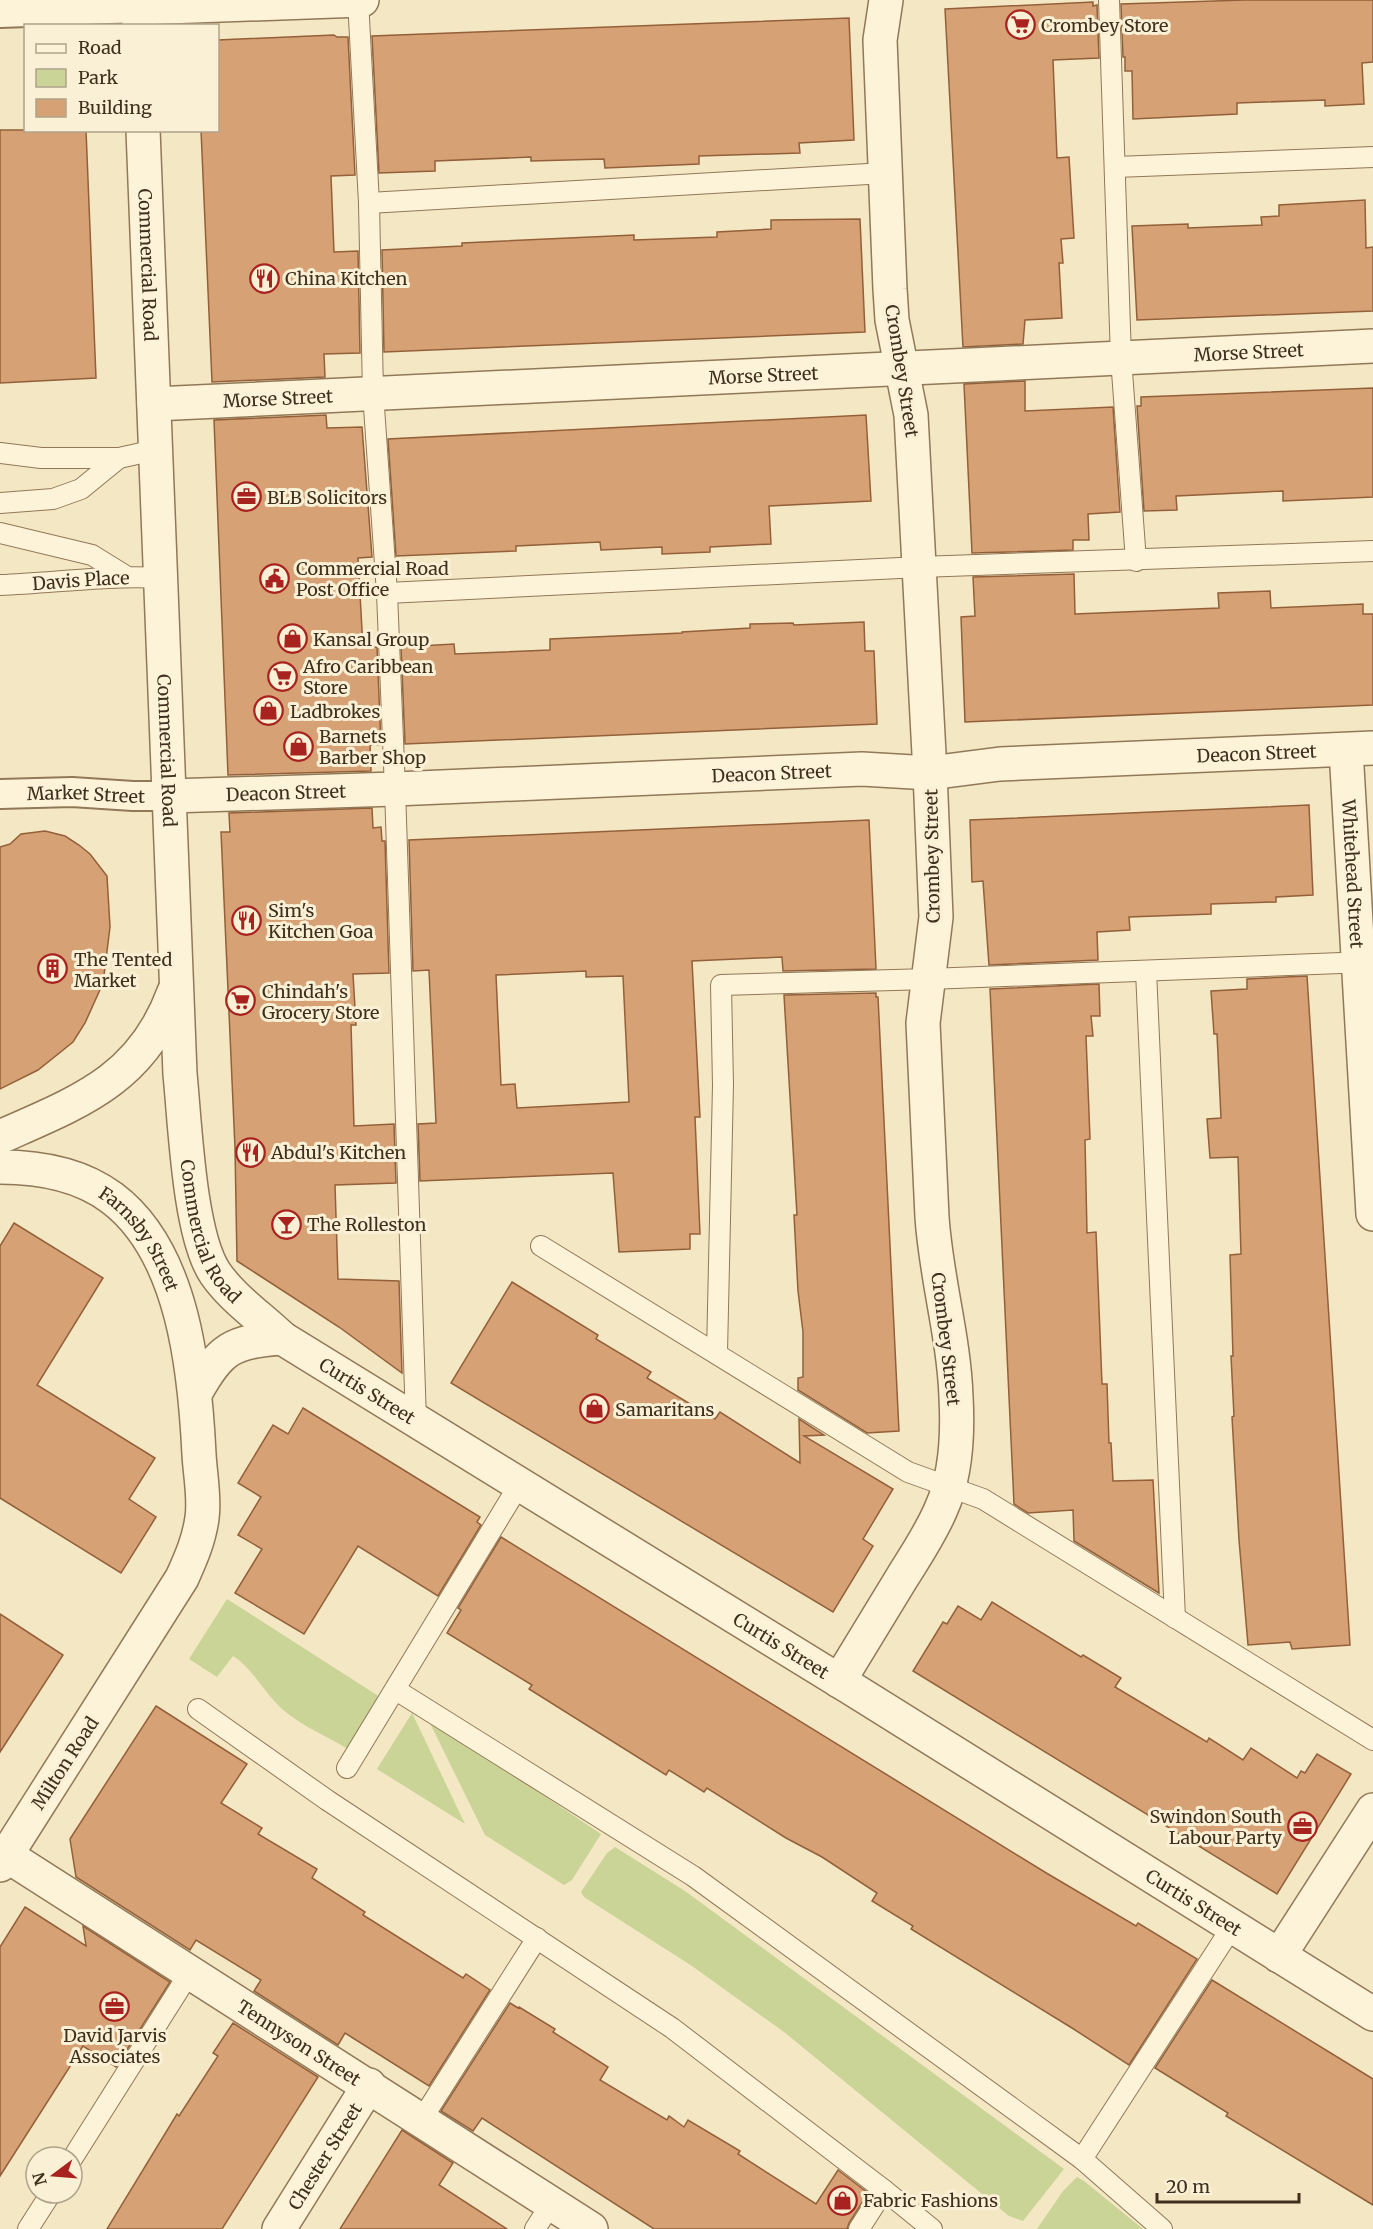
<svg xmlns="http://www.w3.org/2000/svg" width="1373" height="2229" viewBox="0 0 1373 2229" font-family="Merriweather,serif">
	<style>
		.green { fill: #cad496 }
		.building { fill: #d6a175; stroke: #93603a; stroke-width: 1.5; fill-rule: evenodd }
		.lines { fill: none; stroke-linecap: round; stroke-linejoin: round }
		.service-casing { stroke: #917857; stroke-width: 22 }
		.pedestrian-casing { stroke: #917857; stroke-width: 32 }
		.minor-casing { stroke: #917857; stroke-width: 36 }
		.tertiary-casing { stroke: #917857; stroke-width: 36 }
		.service { stroke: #fdf3d9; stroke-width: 20 }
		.pedestrian { stroke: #fdf3d9; stroke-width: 28 }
		.minor { stroke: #fdf3d9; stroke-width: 33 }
		.tertiary { stroke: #fdf3d9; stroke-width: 33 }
		.labels { text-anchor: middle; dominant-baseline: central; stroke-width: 6; stroke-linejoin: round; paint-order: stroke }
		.poi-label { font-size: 18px; fill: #3f2f1d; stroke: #faf0d5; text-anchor: start }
		.street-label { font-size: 18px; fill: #3f2f1d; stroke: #faf0d5 }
	</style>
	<rect width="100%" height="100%" fill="#f4e7c4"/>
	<g class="green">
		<path d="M227,1599L380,1697L348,1749C325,1735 295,1723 277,1704C262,1689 251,1667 233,1656L217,1677L189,1659Z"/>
		<path d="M412,1713L465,1824L377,1769Z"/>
		<path d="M427,1717L601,1834L572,1880L564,1885L485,1835Z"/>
		<path d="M615,1847L685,1891L1064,2169L1023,2221L1009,2216L784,2032L692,1966L584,1897L581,1892L607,1853Z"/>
		<path d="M1077,2177L1084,2181L1143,2229H1037L1063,2191Z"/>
	</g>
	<g class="building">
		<path d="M1245,0H1373V62L1362,63L1364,104L1325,106V100L1237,103V114L1133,119L1132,71H1125V57H1123L1121,4Z"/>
		<path d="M1093,2V6L1097,5L1099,58L1053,60L1057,158L1069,157L1074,238L1061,239L1063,263H1059L1062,318L1025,320L1023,344L963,347L945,9Z"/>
		<path d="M849,18L854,140L799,143L800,153L699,156V164L605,168L604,159L531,161V157L435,161V171L379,173L372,36Z"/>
		<path d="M334,35L337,37H348L355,175L331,176L334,252L358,251L360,353L324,354L325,377L212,382L201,130H218V40Z"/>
		<path d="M0,130H86L96,378L0,383Z"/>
		<path d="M1365,200L1366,248L1373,247V311L1137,320L1132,226L1188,224V228L1262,225L1261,217L1279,216V205Z"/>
		<path d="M860,219L865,332L384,352L382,250L462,246V243L634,235V240L717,237V232L771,229V220Z"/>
		<path d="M1025,381V411L1113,407L1120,512L1088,514L1089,540H1073V550L972,553L964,384Z"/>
		<path d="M1373,388V497L1283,501V491L1176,496L1177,510L1144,511L1137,406H1141V397Z"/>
		<path d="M326,415L327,428L362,427L372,557L358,558L363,648L377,647L381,745H370L371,771L228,775L214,420Z"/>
		<path d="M866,415L871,501L769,506L771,544L710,547V552L662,554V547L601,550L600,542L516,546V551L396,556L388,439Z"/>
		<path d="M1074,574L1075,614L1219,608L1218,593L1270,591L1271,608L1363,604V614H1373V705L965,722L961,617L975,616L973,577Z"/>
		<path d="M864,622L865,651H874L877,724L405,744L401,647L454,644L455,654L550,650V639L682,633V632L750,628V624L793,623L794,625Z"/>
		<path d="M1309,805L1313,895L1276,897V902L1211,904V914L1129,917L1130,930L1097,932L1098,960L989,965L983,881L972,882L970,820Z"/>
		<path d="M372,808L373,828L381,827L382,841H385L389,973L353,974L356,1025H351L354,1126L394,1124L396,1183L335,1185L338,1279L399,1281L402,1373L339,1327L237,1261L235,1148L221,832H230L229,813Z"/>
		<path d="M869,820L876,969L783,971L782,957L692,961L700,1117H695L700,1234H690V1249L619,1252L613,1173L420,1181L418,1124L436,1123L429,970L413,971L409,840ZM586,971V977L623,976L629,1102L517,1108L515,1084L501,1085L496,975Z"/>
		<path d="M45,831L65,836L79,845L90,854L107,876L110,927L103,983L85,1023L73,1042L38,1070L0,1089V847L10,844L21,834Z"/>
		<path d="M1307,976L1350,1645L1292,1649L1290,1642L1248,1645L1239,1540L1232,1417L1234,1416L1231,1356H1233L1230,1255L1241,1254L1238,1157L1210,1158L1207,1119L1221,1118L1217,1034H1214L1211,991L1247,989V979Z"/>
		<path d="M1099,984L1100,1016H1091L1093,1036H1086L1090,1139L1085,1140L1087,1233L1096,1232L1102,1384H1107L1109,1443H1111L1113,1481L1153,1480L1159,1593L1074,1541L1073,1510L1028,1513L1014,1504L990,989Z"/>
		<path d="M876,993V997H878L899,1431L867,1433L798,1390V1378L803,1377V1332L798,1291L794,1215H797L784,995Z"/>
		<path d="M14,1223L103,1278L37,1385L155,1458L129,1499L156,1517L121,1573L0,1498V1246Z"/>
		<path d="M512,1282L598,1335L596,1339L651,1372L647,1378L715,1419L720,1412L800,1463L799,1419L824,1435L804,1436L893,1489L863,1539L873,1546L833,1612L451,1383Z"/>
		<path d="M303,1408L480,1517L477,1522L481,1525L438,1596L358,1546L304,1634L235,1593L262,1549L238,1535L261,1497L238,1483L273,1425L288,1434Z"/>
		<path d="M501,1537L1048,1874L1136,1926L1138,1923L1197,1959L1129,2065L1072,2028L911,1929L913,1926L872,1901L877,1893L822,1857L786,1838L707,1788L704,1792L669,1770L666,1775L529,1689L532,1685L447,1633L461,1610L458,1608Z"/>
		<path d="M992,1602L1081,1657L1083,1655L1121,1678L1115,1687L1207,1742L1209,1738L1243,1760L1251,1748L1297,1778L1301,1771L1305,1773L1317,1754L1351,1774L1277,1894L913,1671L943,1622L947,1624L958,1606L981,1620Z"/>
		<path d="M0,1614L63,1655L0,1752Z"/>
		<path d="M156,1706L247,1764L221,1803L262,1828L258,1834L317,1869L312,1878L365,1912L363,1915L463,1978L466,1974L490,1990L429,2086L345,2033L338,2045L254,1991L261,1980L196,1940L190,1950L76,1877L70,1839Z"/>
		<path d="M25,1907L86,1946L83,1926L170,1982L116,2067L83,2046L0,2176V1947Z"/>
		<path d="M1212,1980L1373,2079V2205L1226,2116L1228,2113L1155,2068Z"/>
		<path d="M510,2003L518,2008L519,2007L555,2029L553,2032L608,2067L600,2080L667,2120L669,2116L684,2127L688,2120L740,2151L738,2154L816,2204L838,2170L868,2193L849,2223L847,2229H654L482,2118L473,2131L441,2111Z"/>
		<path d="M233,2023L318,2077L222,2229H107L177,2114L179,2116L218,2056L213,2053Z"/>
		<path d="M402,2130L453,2163L439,2185L507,2229H340Z"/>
	</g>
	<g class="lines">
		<defs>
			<g id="service">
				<path d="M358,0L369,203L373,393L387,593L395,789L416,1421"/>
				<path d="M1109,0L1121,358L1136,561"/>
				<path d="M1116,167L1373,157"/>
				<path d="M369,203L885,173"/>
				<path d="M0,453L41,458H119L155,450"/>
				<path d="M0,503L53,499L81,489L119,458"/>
				<path d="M0,533L92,555L126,576"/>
				<path id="s1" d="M0,585C54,583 107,575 161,578"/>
				<path d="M387,593L920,567L1373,551"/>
				<path d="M1146,971L1175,1618"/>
				<path d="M541,1246L908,1472L983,1499L1373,1740"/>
				<path d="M717,1353L723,1085L721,985L929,979L1367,962"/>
				<path d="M396,1690L693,1876L1082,2159L1162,2229"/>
				<path d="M198,1709L327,1800L672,2028L884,2190L932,2229"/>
				<path d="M347,1768L519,1485"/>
				<path d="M422,2119L537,1938"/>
				<path d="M72,2159L190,1972"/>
				<path d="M1082,2159L1232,1927"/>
				<path d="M28,2229L51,2193"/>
				<path d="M535,2229L551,2204"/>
				<path d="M859,2229L884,2190"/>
			</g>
			<g id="pedestrian">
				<path d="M0,13L139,8"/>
				<path id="s2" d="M0,794L72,792L133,796H170"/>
			</g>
			<g id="minor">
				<path d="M139,8L362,0"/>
				<path id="s3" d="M154,404L1373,346"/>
				<path id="s4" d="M1346,750L1373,1214"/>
				<path id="s5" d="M170,796L395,789L862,769L930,773L1000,764L1373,748"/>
				<path id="s6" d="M6,1855L591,2229"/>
				<path d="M1279,1956L1373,1810"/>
				<path id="s7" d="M279,2229L369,2085"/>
			</g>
			<g id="tertiary">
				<path d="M138,0L139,26"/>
				<path id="s8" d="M143,130L180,1074C185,1123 189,1234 215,1273C232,1298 260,1317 282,1338L854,1690L1373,2014"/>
				<path d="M0,1137C79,1102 142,1080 174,992"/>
				<path id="s9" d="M0,1167C40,1167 80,1174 112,1198C184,1252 195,1372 199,1454C200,1474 205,1498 202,1518C199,1540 191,1558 182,1578L0,1865"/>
				<path d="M196,1392C220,1349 232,1341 282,1338"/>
				<path d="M839,1681C860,1647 881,1612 903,1576C916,1555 931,1533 941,1509C956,1476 958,1433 956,1397C954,1337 936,1278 932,1217L923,1023L936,917L930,773L911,415L892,320L890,289L880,40L886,0"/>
			</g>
		</defs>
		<use href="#service" class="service-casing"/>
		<use href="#pedestrian" class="pedestrian-casing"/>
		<use href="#minor" class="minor-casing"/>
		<use href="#tertiary" class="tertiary-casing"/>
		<use href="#service" class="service"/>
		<use href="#pedestrian" class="pedestrian"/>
		<use href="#minor" class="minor"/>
		<use href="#tertiary" class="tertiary"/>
	</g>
	<defs>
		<symbol id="supermarket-ring" viewBox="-11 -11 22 22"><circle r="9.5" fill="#faf0d5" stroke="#a8231f" stroke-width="1.5"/><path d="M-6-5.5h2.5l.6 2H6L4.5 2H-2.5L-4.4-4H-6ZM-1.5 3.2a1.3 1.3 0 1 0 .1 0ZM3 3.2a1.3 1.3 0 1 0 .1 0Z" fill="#a8231f"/></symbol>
		<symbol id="restaurant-ring" viewBox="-11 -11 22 22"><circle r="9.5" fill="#faf0d5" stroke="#a8231f" stroke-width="1.5"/><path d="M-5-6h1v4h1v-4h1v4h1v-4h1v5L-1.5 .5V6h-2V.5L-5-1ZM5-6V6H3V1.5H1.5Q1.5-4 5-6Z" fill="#a8231f"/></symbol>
		<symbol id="office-ring" viewBox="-11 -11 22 22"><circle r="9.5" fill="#faf0d5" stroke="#a8231f" stroke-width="1.5"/><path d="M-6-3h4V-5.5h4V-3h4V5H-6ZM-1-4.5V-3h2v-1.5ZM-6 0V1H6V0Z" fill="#a8231f"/></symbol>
		<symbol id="civic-ring" viewBox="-11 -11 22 22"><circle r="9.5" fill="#faf0d5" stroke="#a8231f" stroke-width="1.5"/><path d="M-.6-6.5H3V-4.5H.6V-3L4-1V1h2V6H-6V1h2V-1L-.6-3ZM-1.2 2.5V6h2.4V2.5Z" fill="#a8231f"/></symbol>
		<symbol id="shop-ring" viewBox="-11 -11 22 22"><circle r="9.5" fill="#faf0d5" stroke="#a8231f" stroke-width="1.5"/><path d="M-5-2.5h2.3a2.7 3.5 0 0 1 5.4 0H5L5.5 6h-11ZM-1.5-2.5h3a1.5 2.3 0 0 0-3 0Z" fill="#a8231f"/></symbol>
		<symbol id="building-ring" viewBox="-11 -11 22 22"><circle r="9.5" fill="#faf0d5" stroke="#a8231f" stroke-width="1.5"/><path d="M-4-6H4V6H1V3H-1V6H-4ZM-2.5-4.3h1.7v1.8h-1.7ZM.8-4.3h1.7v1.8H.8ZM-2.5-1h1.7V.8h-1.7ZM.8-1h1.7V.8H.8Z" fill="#a8231f"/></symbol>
		<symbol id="bar-ring" viewBox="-11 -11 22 22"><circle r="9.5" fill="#faf0d5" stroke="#a8231f" stroke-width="1.5"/><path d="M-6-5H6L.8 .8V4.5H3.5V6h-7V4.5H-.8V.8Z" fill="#a8231f"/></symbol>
	</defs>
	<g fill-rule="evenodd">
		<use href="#supermarket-ring" x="1004" y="8" width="33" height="33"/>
		<use href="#restaurant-ring" x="248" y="262" width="33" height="33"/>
		<use href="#office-ring" x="230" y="480" width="33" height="33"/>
		<use href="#civic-ring" x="258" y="562" width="33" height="33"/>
		<use href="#shop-ring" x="276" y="622" width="33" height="33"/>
		<use href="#supermarket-ring" x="266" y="660" width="33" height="33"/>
		<use href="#shop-ring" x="252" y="694" width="33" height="33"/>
		<use href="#shop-ring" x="282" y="730" width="33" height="33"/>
		<use href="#restaurant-ring" x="230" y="904" width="33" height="33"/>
		<use href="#building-ring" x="36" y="952" width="33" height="33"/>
		<use href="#supermarket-ring" x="224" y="984" width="33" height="33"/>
		<use href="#restaurant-ring" x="234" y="1136" width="33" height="33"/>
		<use href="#bar-ring" x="270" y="1208" width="33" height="33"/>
		<use href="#shop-ring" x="578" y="1392" width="33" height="33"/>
		<use href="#office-ring" x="1286" y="1810" width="33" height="33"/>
		<use href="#office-ring" x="98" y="1990" width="33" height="33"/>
		<use href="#shop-ring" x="826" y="2184" width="33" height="33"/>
	</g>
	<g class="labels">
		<g class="poi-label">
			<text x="1041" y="25">Crombey Store</text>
			<text x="285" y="278">China Kitchen</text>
			<text x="267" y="497">BLB Solicitors</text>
			<text x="296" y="568">Commercial Road<tspan x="296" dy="21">Post Office</tspan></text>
			<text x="313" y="639">Kansal Group</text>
			<text x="303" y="666">Afro Caribbean<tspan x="303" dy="21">Store</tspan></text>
			<text x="290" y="711">Ladbrokes</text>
			<text x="319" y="736">Barnets<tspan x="319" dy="21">Barber Shop</tspan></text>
			<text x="268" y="910">Sim's<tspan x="268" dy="21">Kitchen Goa</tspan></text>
			<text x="74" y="959">The Tented<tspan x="74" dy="21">Market</tspan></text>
			<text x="262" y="991">Chindah's<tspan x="262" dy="21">Grocery Store</tspan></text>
			<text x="271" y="1152">Abdul's Kitchen</text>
			<text x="307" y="1224">The Rolleston</text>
			<text x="615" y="1409">Samaritans</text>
			<text x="1282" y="1816" text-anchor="end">Swindon South<tspan x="1282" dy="21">Labour Party</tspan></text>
			<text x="115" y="2035" text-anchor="middle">David Jarvis<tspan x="115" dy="21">Associates</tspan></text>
			<text x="863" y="2200">Fabric Fashions</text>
		</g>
		<g class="street-label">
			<text stroke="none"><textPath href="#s8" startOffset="135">Commercial Road</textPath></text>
			<text stroke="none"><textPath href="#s3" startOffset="1096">Morse Street</textPath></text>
			<text transform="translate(902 371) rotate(81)">Crombey Street</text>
			<text stroke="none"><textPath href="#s3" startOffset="610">Morse Street</textPath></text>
			<text stroke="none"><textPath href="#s3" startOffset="124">Morse Street</textPath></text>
			<text stroke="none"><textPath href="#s1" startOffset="81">Davis Place</textPath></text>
			<text stroke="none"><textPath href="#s8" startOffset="621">Commercial Road</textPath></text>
			<text stroke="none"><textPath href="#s5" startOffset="1088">Deacon Street</textPath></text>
			<text stroke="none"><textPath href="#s5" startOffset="602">Deacon Street</textPath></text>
			<text stroke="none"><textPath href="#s5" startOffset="116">Deacon Street</textPath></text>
			<text stroke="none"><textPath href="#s2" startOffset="86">Market Street</textPath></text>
			<text transform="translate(932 856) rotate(-91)">Crombey Street</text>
			<text stroke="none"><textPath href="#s4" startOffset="124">Whitehead Street</textPath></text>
			<text stroke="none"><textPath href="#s8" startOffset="1107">Commercial Road</textPath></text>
			<text stroke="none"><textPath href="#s9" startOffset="168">Farnsby Street</textPath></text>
			<text transform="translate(946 1339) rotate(83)">Crombey Street</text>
			<text stroke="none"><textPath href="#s8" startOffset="1342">Curtis Street</textPath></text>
			<text stroke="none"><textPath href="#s8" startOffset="1828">Curtis Street</textPath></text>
			<text transform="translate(65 1763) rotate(-57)">Milton Road</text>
			<text stroke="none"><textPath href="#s8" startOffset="2314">Curtis Street</textPath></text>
			<text stroke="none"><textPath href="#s6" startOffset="348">Tennyson Street</textPath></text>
			<text stroke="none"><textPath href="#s7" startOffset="86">Chester Street</textPath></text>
		</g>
	</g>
	<rect x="24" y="24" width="195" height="108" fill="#faf0d5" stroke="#afa38b" stroke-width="1.5"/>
	<rect x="36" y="44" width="30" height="9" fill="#fdf3d9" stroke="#afa38b" stroke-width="1.5"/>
	<text x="78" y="54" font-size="18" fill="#3f2f1d">Road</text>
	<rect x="36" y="69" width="30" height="18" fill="#cad496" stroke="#afa38b" stroke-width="1.5"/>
	<text x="78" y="84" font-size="18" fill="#3f2f1d">Park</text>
	<rect x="36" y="99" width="30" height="18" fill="#d6a175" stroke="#afa38b" stroke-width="1.5"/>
	<text x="78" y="114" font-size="18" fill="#3f2f1d">Building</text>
	<g transform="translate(54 2175) rotate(254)"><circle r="28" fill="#faf0d5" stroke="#afa38b" stroke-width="1.5"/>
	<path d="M0-4.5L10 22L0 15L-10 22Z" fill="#a8231f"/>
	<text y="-9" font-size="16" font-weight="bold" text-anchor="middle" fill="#3f2f1d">N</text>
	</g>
	<path d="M1157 2193v9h142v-9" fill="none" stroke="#3f2f1d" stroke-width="3"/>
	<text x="1166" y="2193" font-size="18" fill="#3f2f1d" stroke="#faf0d5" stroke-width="4.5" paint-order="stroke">20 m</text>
</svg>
